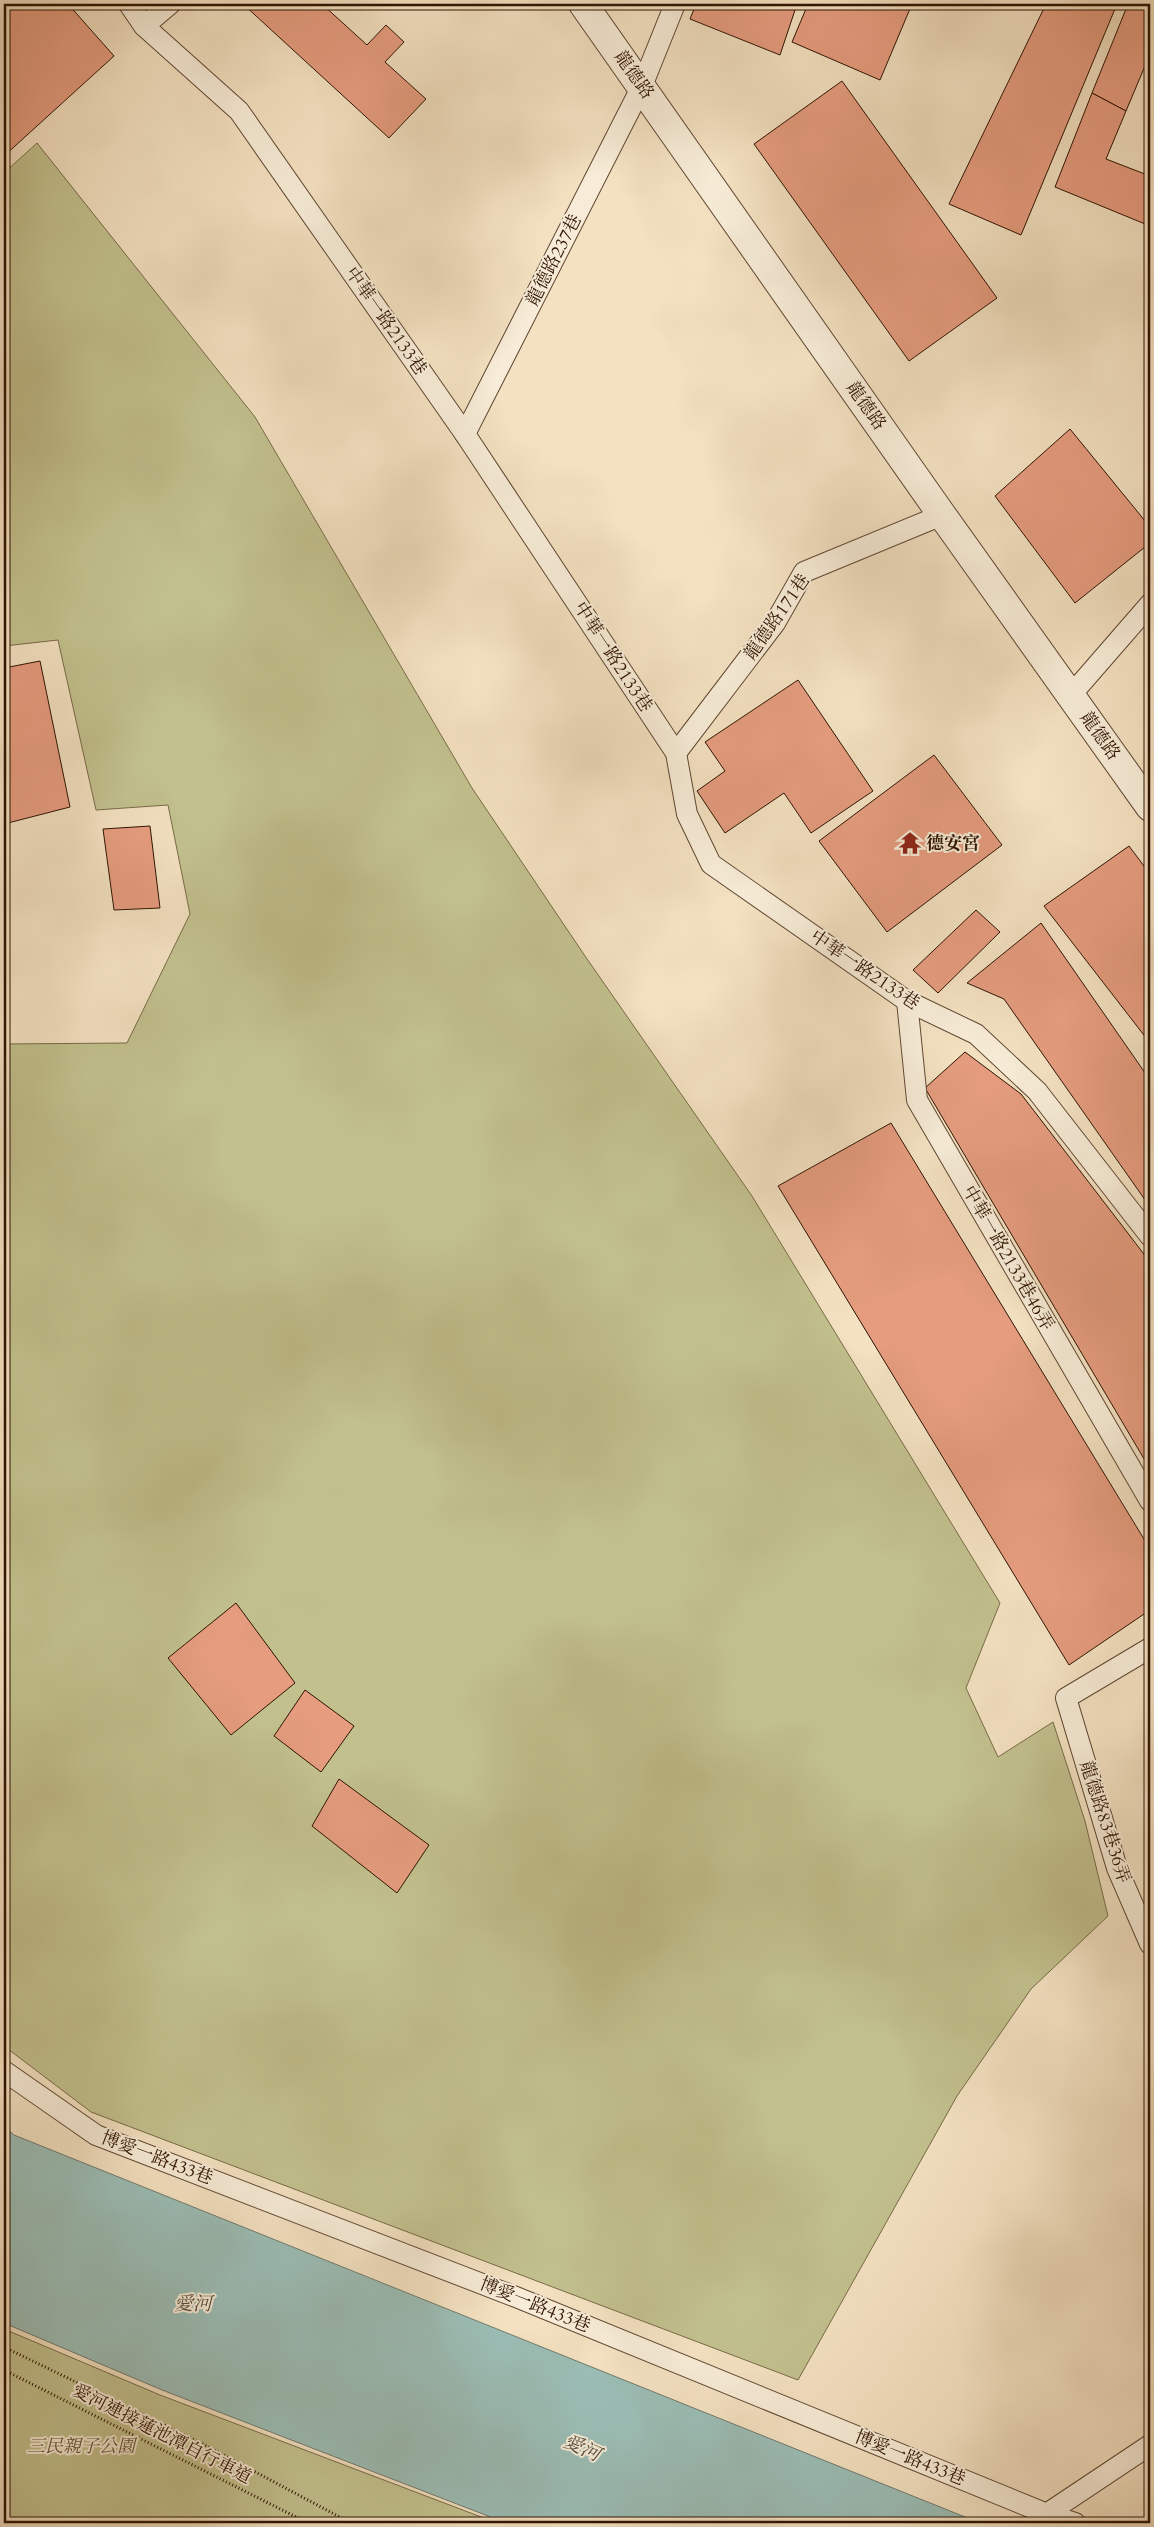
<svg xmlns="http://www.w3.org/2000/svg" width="1154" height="2527" viewBox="0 0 1154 2527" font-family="Cardo,'Noto Serif TC',serif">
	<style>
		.green { fill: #c2c18e; stroke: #786a48 }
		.water { fill: #9bbdb5; stroke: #70796d }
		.building { fill: #e59c7f; stroke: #2f1302 }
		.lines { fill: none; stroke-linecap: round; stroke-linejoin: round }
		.service-casing { stroke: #604632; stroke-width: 22 }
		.minor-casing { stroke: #604632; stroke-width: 30 }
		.path { stroke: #2f1302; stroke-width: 3; stroke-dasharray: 1 2.5; stroke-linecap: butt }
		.service { stroke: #f7ecd7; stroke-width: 20 }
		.minor { stroke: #f7ecd7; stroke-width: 28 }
		.labels { text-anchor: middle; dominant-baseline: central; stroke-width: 4; stroke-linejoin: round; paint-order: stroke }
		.street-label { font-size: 18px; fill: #2f1302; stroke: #f7ecd7 }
		.poi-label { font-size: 18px; font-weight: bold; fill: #2f1302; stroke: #f7ecd7; text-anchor: start }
		.park-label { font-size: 18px; font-style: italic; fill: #625033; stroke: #f7ecd7 }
		.water-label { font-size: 19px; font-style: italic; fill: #554e41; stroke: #f7ecd7 }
	</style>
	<rect width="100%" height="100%" fill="#f3e1c1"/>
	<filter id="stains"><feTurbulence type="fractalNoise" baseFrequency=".004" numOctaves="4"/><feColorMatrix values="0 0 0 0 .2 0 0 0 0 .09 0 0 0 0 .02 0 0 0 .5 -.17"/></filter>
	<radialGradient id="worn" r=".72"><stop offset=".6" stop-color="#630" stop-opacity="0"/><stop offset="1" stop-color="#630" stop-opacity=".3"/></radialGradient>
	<g class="green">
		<path d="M37,143L255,417L472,788L585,956L752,1196L1000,1603L966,1688L998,1757L1053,1722L1085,1821L1108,1916L1031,1989L957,2096L798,2380L91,2112L4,2046V1044L127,1043L190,914L168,805L96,810L58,640L4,646V173Z"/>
		<path d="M4,2329L160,2395L497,2523H4Z"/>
	</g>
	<path class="water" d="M4,2126L14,2135L980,2523H506L162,2390L4,2323Z"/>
	<g class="building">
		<path d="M13,4H68L114,56L4,156V13Z"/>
		<path d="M243,4H322L367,45L386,25L404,42L385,62L426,99L389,138Z"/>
		<path d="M696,4H797L780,55L690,19Z"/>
		<path d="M808,4H912L880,80L792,42Z"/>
		<path d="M1046,4H1117L1021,235L949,204Z"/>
		<path d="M1128,4H1150V54L1126,111L1092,93Z"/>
		<path d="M842,81L997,298L909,361L754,144Z"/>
		<path d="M1092,93L1126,111L1106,159L1150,176V226L1055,187Z"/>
		<path d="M1070,429L1150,527V543L1075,603L995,496Z"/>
		<path d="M40,661L70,807L4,824V668Z"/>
		<path d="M798,680L873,791L811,833L784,793L725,833L697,791L725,771L705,742Z"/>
		<path d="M934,755L1002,845L887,932L819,841Z"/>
		<path d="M150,826L160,908L114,910L103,829Z"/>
		<path d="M1129,846L1150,874V1043L1044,906Z"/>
		<path d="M976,910L1000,932L938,993L913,970Z"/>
		<path d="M1041,923L1150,1080V1207L1004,999L967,983Z"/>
		<path d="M965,1052L1021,1094L1150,1262V1469L925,1088Z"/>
		<path d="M891,1123L1150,1549V1610L1069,1665L778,1186Z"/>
		<path d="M236,1603L295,1683L231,1735L168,1658Z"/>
		<path d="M305,1690L354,1726L321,1772L274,1736Z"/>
		<path d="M339,1779L429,1845L397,1893L312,1826Z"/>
	</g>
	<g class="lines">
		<defs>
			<g id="service">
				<path d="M129,4L144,26L239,111L465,434L676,753L687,814L711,864L907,1001L976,1034L1037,1091L1150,1236"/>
				<path d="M144,26L170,4"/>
				<path d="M465,434L642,86L675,4"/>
				<path d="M1071,695L1150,604"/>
				<path d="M676,753L775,623L804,572L942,515"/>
				<path d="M907,1001L917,1100L1150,1501"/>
				<path d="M1150,1648L1066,1698L1117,1868L1150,1944"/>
				<path d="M4,2071L96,2135L516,2297L1047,2514L1075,2523"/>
				<path d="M1039,2519L1150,2445"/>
			</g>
			<path id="minor" d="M583,4L942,515L1150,807"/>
		</defs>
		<use href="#service" class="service-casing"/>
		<use href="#minor" class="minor-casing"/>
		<g class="path">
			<path d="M4,2347L201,2443L351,2523"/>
			<path d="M4,2370L308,2523"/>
		</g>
		<use href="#service" class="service"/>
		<use href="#minor" class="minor"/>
	</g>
	<defs>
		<symbol id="temple-bare" viewBox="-9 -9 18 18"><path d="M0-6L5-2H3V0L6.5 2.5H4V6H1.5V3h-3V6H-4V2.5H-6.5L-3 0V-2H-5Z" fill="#8f2418" stroke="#f7ecd7" stroke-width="2.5" paint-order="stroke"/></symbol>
	</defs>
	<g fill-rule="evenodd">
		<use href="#temple-bare" x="894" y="827" width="32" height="32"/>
	</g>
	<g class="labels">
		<g class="street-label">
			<text transform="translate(634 75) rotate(55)">龍德路</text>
			<text transform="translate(554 260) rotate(-63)">龍德路237巷</text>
			<text transform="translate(386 321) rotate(55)">中華一路2133巷</text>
			<text transform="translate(866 406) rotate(55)">龍德路</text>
			<text transform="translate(777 617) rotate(-55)">龍德路171巷</text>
			<text transform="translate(613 657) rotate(57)">中華一路2133巷</text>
			<text transform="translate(1100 736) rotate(55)">龍德路</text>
			<text transform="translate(865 970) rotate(34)">中華一路2133巷</text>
			<text transform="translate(1008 1258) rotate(60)">中華一路2133巷46弄</text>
			<text transform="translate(1105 1822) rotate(72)">龍德路83巷36弄</text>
			<text transform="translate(157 2158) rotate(21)">博愛一路433巷</text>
			<text transform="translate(535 2305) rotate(22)">博愛一路433巷</text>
			<text transform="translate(162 2434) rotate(27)">愛河連接蓮池潭自行車道</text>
			<text transform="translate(910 2458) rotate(22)">博愛一路433巷</text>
		</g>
		<g class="poi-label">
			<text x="926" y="843">德安宮</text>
		</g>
		<g class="park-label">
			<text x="81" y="2446">三民親子公園</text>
		</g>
		<g class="water-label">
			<text x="193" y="2304">愛河</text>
			<text transform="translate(582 2448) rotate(24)">愛河</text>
		</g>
	</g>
	<rect width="1154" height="2527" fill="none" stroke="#f3e1c1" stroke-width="20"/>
	<rect x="5" y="5" width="1144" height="2517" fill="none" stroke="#2f1302" stroke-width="2.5"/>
	<rect x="10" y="10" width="1134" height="2507" fill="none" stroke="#2f1302"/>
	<rect width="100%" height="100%" filter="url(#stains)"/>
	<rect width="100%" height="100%" fill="url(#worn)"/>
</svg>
